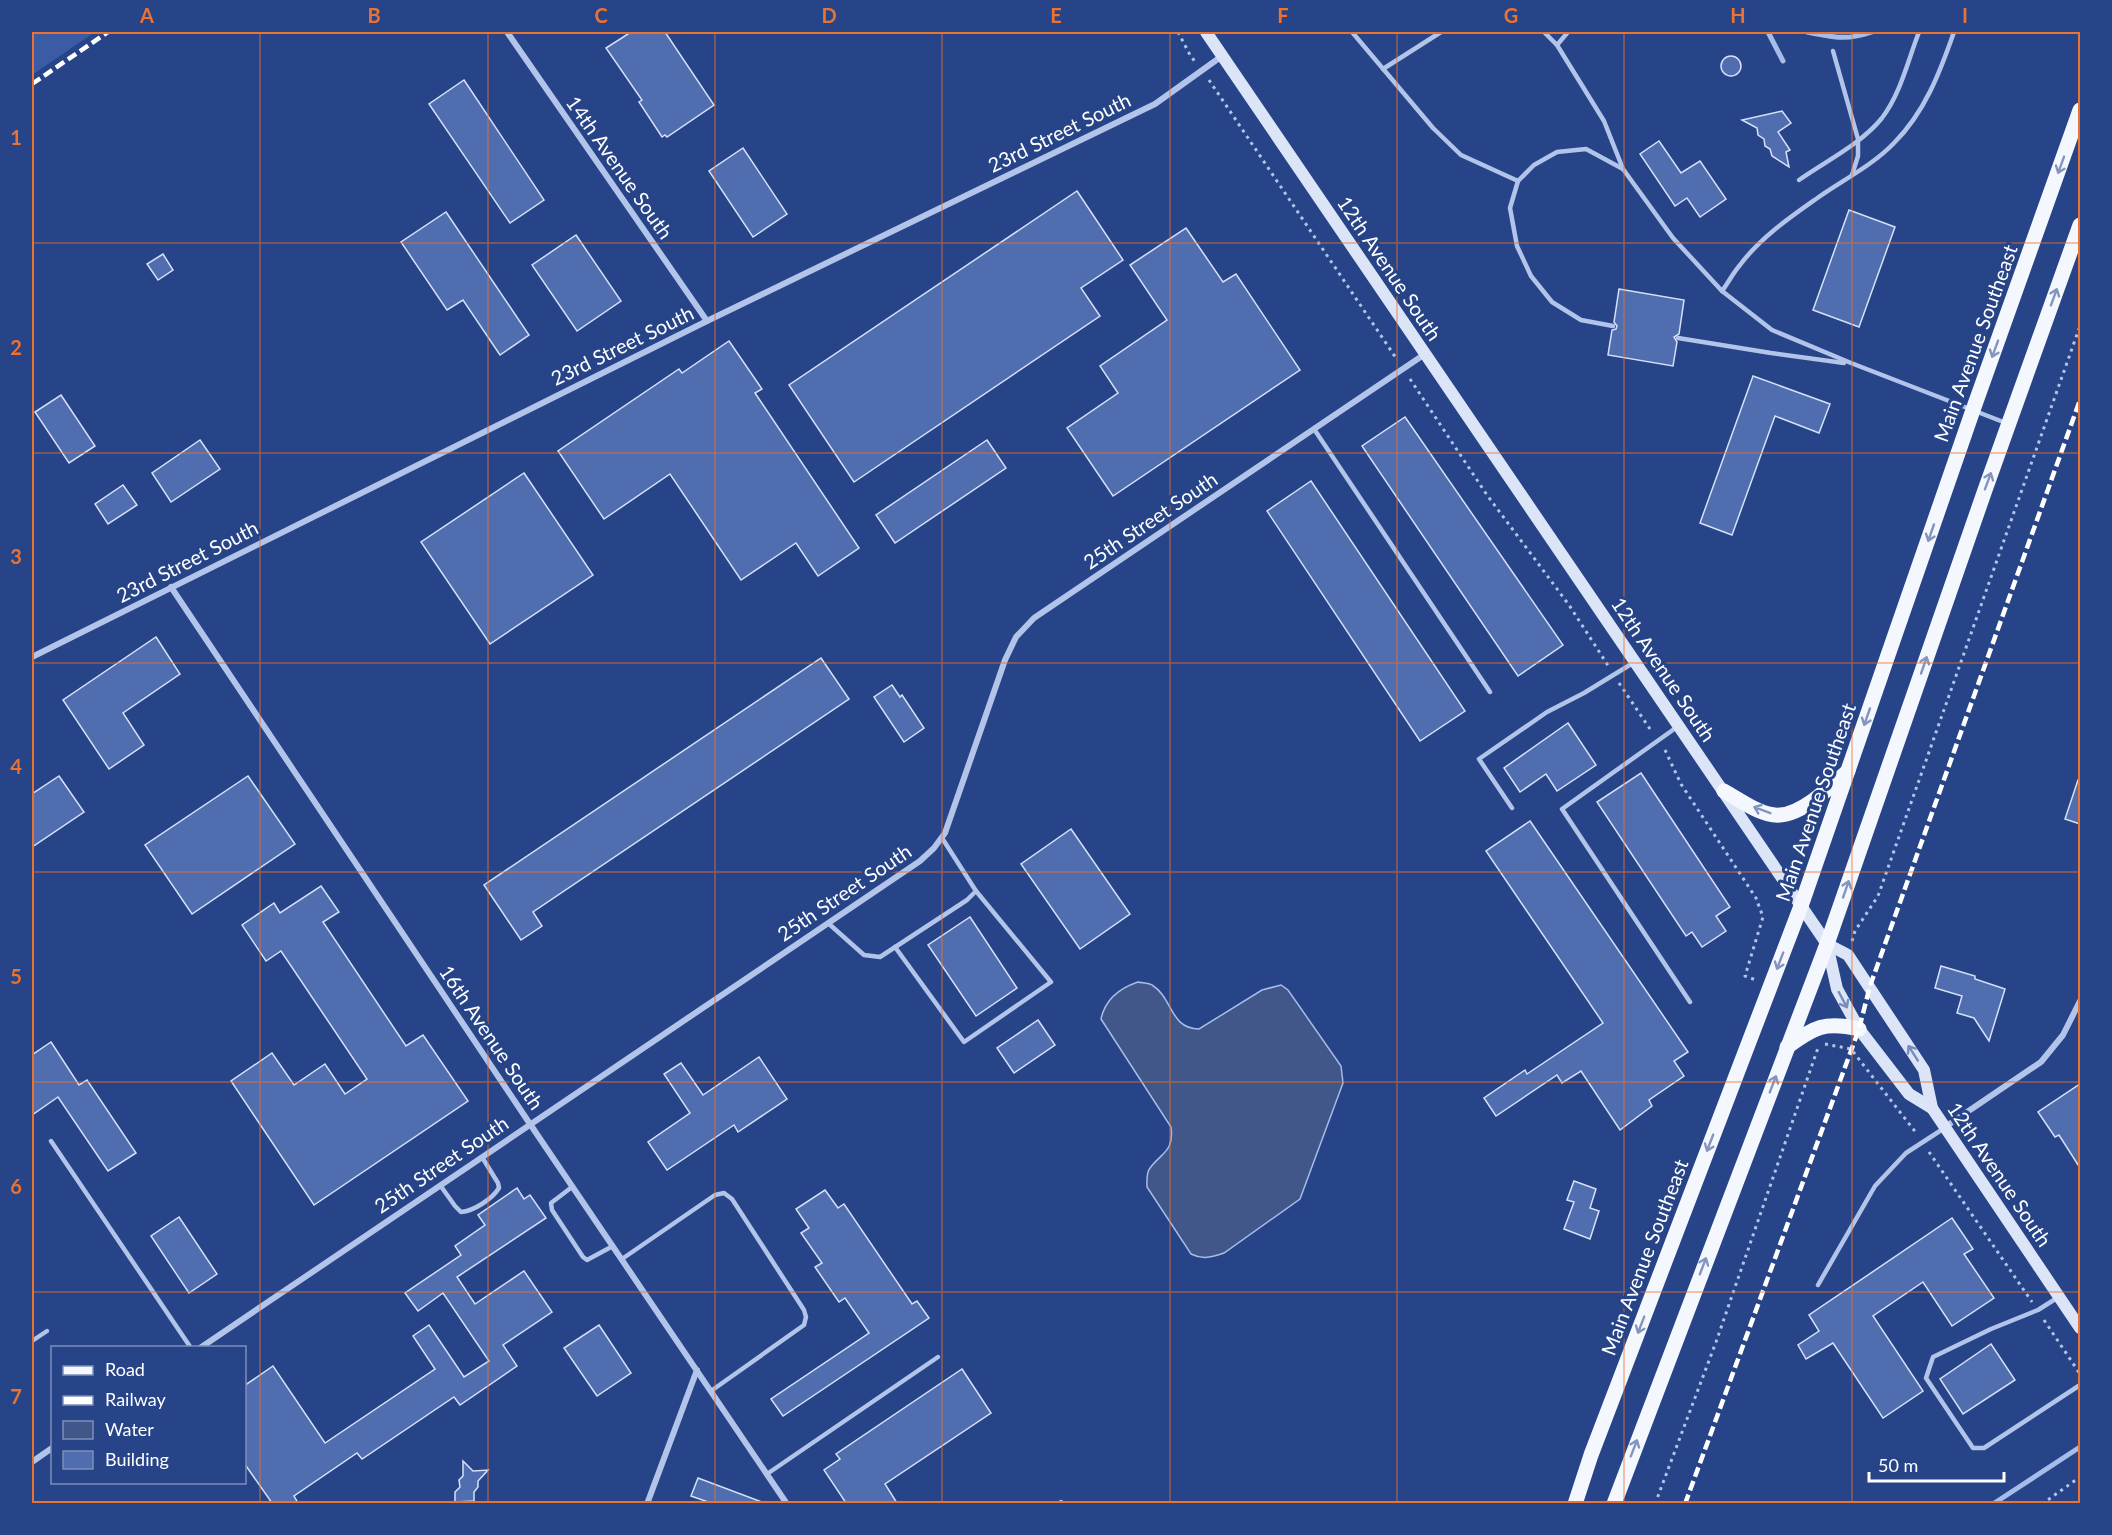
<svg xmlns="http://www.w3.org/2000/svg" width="2112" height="1535" viewBox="0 0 2112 1535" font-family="Lato,sans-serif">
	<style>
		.green { fill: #3b5ca4 }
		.water { fill: #425789; stroke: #a7bde9; stroke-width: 1.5 }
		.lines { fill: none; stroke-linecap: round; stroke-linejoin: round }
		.stream { stroke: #a7bde9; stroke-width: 5 }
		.building { fill: #4f6daf; stroke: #d6e1f7; stroke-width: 1.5 }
		.path { stroke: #b2c4e9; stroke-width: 3; stroke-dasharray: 3 4.5; stroke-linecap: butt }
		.lane { stroke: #b2c4e9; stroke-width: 4.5 }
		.street { stroke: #b2c4e9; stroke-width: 6 }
		.secondary { stroke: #dce5f7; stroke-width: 12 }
		.primary { stroke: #f5f7fe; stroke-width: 15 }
		.rail { stroke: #fff; stroke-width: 4.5; stroke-dasharray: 10 4.5; stroke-linecap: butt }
		.oneway { stroke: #8395bd }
		.oneway2 { stroke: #788cb9 }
		.grid { fill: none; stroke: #eb7230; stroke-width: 1.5; stroke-opacity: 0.55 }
		.labels { text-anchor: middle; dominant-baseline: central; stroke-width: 6; stroke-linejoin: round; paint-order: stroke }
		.street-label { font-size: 20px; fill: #fff; stroke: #264487 }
		.neatline { fill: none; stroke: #eb7230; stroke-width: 2 }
		.grid-label { font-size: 20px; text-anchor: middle; font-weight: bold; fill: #eb7230 }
	</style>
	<rect width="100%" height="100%" fill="#264487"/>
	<path class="green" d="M32,32H95L32,75Z"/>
	<path class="water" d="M1138,982C1142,983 1149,983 1152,985C1173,998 1170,1029 1199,1029L1262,990L1281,985L1288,990L1341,1066L1343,1083L1300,1199L1224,1253C1212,1257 1203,1260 1191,1254L1147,1187C1147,1181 1146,1173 1150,1168C1162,1152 1174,1152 1171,1127L1101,1019C1105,1000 1120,988 1138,982Z"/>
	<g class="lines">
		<g class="stream">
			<path d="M1768,32L1783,61"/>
			<path d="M1807,32C1834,37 1845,41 1872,32"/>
			<path d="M1993,1504L2080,1447"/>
		</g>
	</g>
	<g class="building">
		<path d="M631,32H665L714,105L667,137L665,135L662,137L639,102L642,100L606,48Z"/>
		<circle cx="1731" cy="66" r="10"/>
		<path d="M464,80L544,200L510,223L429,104Z"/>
		<path d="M1782,111L1791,123L1778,132L1790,150L1786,152L1789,167L1772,156L1770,149L1765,146L1764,139L1758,135L1757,128L1742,120Z"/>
		<path d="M1659,141L1681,173L1700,161L1726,199L1700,217L1687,198L1675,206L1640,154Z"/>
		<path d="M743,148L787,214L753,237L709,171Z"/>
		<path d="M1077,191L1123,260L1081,288L1100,316L854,482L789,385Z"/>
		<path d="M1849,210L1895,227L1859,327L1813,310Z"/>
		<path d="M446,212L529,335L500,355L463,300L447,310L401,242Z"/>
		<path d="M1186,228L1223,282L1236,274L1300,370L1113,496L1067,428L1118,393L1100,366L1167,320L1130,265Z"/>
		<path d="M576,235L621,301L577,331L532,265Z"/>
		<path d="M163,254L173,270L158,280L147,264Z"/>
		<path d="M1619,289L1684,300L1679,334L1674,337L1677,342L1673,366L1608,355L1612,330L1616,329L1617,326L1614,322Z"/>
		<path d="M729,341L762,389L755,393L859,548L818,576L796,543L741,580L670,474L604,519L558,451L679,369L682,373Z"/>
		<path d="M1753,376L1830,404L1819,433L1775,416L1732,535L1700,523Z"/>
		<path d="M61,395L95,446L69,463L35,412Z"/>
		<path d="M1405,417L1563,645L1518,676L1362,446Z"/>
		<path d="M200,440L220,469L171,502L152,473Z"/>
		<path d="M987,440L1006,468L895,543L876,515Z"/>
		<path d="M524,473L593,575L490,644L421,542Z"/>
		<path d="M1311,481L1465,711L1420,741L1267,511Z"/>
		<path d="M123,485L137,505L108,524L95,504Z"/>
		<path d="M156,637L180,674L123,713L144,745L109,769L63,700Z"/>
		<path d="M821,658L849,699L533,912L542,926L521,940L484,885Z"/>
		<path d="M892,685L900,697L902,695L924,728L904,742L874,697Z"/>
		<path d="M1568,723L1596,765L1557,791L1546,774L1520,792L1504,768Z"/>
		<path d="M1641,773L1730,907L1716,916L1726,931L1702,947L1692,932L1686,936L1597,802Z"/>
		<path d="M59,776L84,812L32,847V794Z"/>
		<path d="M248,776L295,844L192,914L145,845Z"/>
		<path d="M2078,780H2080V824L2065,819Z"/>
		<path d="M1530,821L1688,1052L1674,1061L1684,1076L1649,1100L1652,1106L1620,1130L1581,1071L1562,1083L1557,1075L1496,1116L1484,1098L1525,1070L1527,1074L1603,1023L1486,851Z"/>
		<path d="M1071,829L1130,914L1080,949L1021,864Z"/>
		<path d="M321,886L339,912L323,922L406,1046L423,1035L468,1101L314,1205L231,1081L272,1053L294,1085L325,1064L345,1094L367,1079L281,951L266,961L242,925L274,903L280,913Z"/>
		<path d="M970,917L1017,988L976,1016L928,945Z"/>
		<path d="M1941,966L1975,976V979L2005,989L1989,1041L1974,1018L1957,1013L1962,996L1935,988Z"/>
		<path d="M1038,1020L1055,1045L1014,1073L997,1048Z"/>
		<path d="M51,1042L79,1085L87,1080L136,1153L108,1171L58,1097L32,1115V1055Z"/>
		<path d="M759,1057L787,1099L738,1132L734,1125L667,1170L648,1142L690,1113L664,1074L681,1063L703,1095Z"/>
		<path d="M2080,1084V1168L2059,1135L2055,1137L2038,1112Z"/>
		<path d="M1574,1181L1596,1189L1590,1208L1599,1211L1590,1239L1564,1229L1574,1202L1567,1200Z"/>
		<path d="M517,1188L524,1199L530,1195L546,1218L457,1277L475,1304L524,1271L552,1312L503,1345L517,1366L460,1405L454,1397L362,1459L357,1453L294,1496L298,1503H272L244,1463V1386L273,1366L325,1443L435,1369L413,1336L429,1325L464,1377L489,1361L443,1293L418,1311L405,1293L461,1255L455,1246L485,1225L478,1215Z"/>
		<path d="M825,1190L838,1208L844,1204L912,1304L917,1301L929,1318L783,1416L771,1399L869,1333L845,1298L839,1302L815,1267L822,1263L801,1233L809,1228L796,1209Z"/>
		<path d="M179,1217L217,1274L189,1293L151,1236Z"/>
		<path d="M1952,1218L1973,1249L1964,1254L1994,1298L1952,1326L1923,1282L1873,1316L1923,1391L1883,1418L1833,1343L1806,1359L1798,1345L1819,1331L1809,1315Z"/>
		<path d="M599,1325L631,1373L597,1396L564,1348Z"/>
		<path d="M1991,1344L2015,1380L1963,1414L1940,1379Z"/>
		<path d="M962,1369L991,1413L885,1484L897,1503H846L824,1470L840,1459L836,1454Z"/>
		<path d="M463,1461L473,1471L488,1470L478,1481V1487L474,1492V1501L455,1502V1492L460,1487L459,1480L463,1476Z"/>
		<path d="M698,1478L762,1502L761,1503H711L691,1496Z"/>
	</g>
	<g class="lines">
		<g class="path">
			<path d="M1178,32L1190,55L1196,63"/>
			<path d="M1209,80L1396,358"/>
			<path d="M1410,379L1487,495L1569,605L1609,667"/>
			<path d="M1619,683L1652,732"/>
			<path d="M1665,750L1681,784L1756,898L1763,917L1745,976L1756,980"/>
			<path d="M1852,941L1855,931L1878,896L2080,326"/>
			<path d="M1825,1044L1851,1049L1917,1134"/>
			<path d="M1929,1152L2032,1302"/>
			<path d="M2044,1320L2080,1374"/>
			<path d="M1655,1504L1716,1342L1819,1045"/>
			<path d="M2042,1504L2080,1477"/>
		</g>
		<g class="lane">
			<path d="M1352,32L1433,128L1461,155L1518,181"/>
			<path d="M1544,32L1557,45L1604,121L1623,169"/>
			<path d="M1557,45L1568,32"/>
			<path d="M1833,51L1858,139V156L1852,175"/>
			<path d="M1383,69L1441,32"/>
			<path d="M1799,180C1826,161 1861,144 1882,118C1901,93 1908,60 1919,32"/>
			<path d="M1722,291C1728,283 1733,273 1740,265C1760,238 1789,218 1816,199C1841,181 1872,166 1894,143C1925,112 1940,72 1954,32"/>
			<path d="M1613,326L1581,320L1552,302L1531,276L1517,246L1510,208L1518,181L1534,165L1557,152L1586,149L1623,169L1673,238L1722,291L1772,330L1851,363L2006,423"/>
			<path d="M1678,338L1771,353L1844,363"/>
			<path d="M1314,429L1490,692"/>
			<path d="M1677,727L1562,809L1690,1002"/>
			<path d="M1512,808L1479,759L1547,712L1584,693L1633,663"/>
			<path d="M828,923L864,955L880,957L967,900L976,891L942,838"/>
			<path d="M895,947L964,1042L1051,982L976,891"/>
			<path d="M51,1141L191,1348"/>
			<path d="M440,1185L455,1206L461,1212C474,1211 492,1199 499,1188L498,1183L482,1157"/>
			<path d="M572,1187L551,1203L552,1210L583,1257L587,1260L613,1246"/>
			<path d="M622,1259L715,1195L724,1193L732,1199L804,1310L806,1317L804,1325L711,1391"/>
			<path d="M1818,1285L1875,1186L1906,1153L1943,1129"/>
			<path d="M2057,1298L2038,1310L1991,1329L1933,1357L1926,1378L1973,1448H1984L2080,1385"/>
			<path d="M32,1341L47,1331"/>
			<path d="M767,1474L938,1357"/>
			<path d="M1058,1504L1061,1502"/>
		</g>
		<g class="street">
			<path d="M507,32L707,321"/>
			<path d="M171,587L530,1124L787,1504"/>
			<path d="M32,657L707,321L1155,104L1222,56"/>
			<path d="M1945,1127L2041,1062L2063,1035L2080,1001"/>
			<path d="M200,1348L920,861L934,848L945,833L1005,660L1016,637L1034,618L1425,354"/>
			<path d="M32,1462L52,1448"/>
			<path d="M647,1504L697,1370"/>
		</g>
		<g class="secondary">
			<path d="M1206,32L1827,944L1848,955L1924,1070L1932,1108L2080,1328"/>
			<path d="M1827,944L1837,989L1859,1029L1909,1094L1932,1108"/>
		</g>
		<g class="primary">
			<path d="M1724,791C1739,799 1762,817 1780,815C1803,814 1831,786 1848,771"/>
			<path d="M1787,1047C1814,1027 1825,1021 1859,1029"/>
			<path d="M1575,1504L1591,1455L1801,906L1973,410L2080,110"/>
			<path d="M1614,1504L1827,944L1985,490L2080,225"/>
		</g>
		<g class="rail">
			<path d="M32,84L108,32"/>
			<path d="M1685,1504L1859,1029L1870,986L2080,400"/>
		</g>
	</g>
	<defs><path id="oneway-shaft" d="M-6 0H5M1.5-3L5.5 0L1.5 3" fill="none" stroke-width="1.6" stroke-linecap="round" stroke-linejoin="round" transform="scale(1.5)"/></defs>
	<g class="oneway">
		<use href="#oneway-shaft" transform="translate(2061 165) rotate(110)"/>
		<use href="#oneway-shaft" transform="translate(2054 297) rotate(-70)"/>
		<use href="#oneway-shaft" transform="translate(1995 349) rotate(110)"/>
		<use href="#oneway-shaft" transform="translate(1988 481) rotate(-70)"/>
		<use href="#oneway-shaft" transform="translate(1931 533) rotate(109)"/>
		<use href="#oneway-shaft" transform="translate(1924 665) rotate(-71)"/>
		<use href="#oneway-shaft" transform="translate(1867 717) rotate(109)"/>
		<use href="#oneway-shaft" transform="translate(1762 810) rotate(-159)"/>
		<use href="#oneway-shaft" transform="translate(1846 889) rotate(-71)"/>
		<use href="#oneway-shaft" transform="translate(1780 961) rotate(111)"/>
		<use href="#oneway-shaft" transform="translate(1773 1084) rotate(-69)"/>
		<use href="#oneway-shaft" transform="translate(1710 1143) rotate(111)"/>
		<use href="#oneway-shaft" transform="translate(1703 1266) rotate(-69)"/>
		<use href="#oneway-shaft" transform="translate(1641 1325) rotate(111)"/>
		<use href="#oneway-shaft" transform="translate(1634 1448) rotate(-69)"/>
	</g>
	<g class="oneway2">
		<use href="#oneway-shaft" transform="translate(1843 1000) rotate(62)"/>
		<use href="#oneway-shaft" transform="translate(1913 1053) rotate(-123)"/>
	</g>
	<path class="grid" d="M260,32V1504M488,32V1504M715,32V1504M942,32V1504M1170,32V1504M1397,32V1504M1624,32V1504M1852,32V1504M32,243H2080M32,453H2080M32,663H2080M32,872H2080M32,1082H2080M32,1292H2080"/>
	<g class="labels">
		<g class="street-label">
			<text transform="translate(1059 132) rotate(-26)">23rd Street South</text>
			<text transform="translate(620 167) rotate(55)">14th Avenue South</text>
			<text transform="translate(1390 268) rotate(56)">12th Avenue South</text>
			<text transform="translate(1975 343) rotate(-70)">Main Avenue Southeast</text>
			<text transform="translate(622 345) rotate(-26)">23rd Street South</text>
			<text transform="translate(1150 520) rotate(-34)">25th Street South</text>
			<text transform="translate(187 561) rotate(-27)">23rd Street South</text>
			<text transform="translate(1664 669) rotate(56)">12th Avenue South</text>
			<text transform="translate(1815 802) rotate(-71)">Main Avenue Southeast</text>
			<text transform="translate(844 892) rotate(-34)">25th Street South</text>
			<text transform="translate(492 1037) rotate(56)">16th Avenue South</text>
			<text transform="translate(441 1164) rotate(-34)">25th Street South</text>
			<text transform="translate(2000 1174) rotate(56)">12th Avenue South</text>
			<text transform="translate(1644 1257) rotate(-69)">Main Avenue Southeast</text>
		</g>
	</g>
	<rect width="2112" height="1535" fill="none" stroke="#264487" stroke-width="66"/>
	<rect x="51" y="1346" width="195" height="138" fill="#264487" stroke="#7d8fb7" stroke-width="1.5"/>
	<rect x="63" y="1366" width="30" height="9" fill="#f5f7fe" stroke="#7d8fb7" stroke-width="1.5"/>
	<text x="105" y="1376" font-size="18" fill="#ffffff">Road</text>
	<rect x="63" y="1396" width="30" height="9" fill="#ffffff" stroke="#7d8fb7" stroke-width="1.5"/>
	<text x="105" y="1406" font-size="18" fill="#ffffff">Railway</text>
	<rect x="63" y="1421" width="30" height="18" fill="#425789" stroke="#7d8fb7" stroke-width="1.5"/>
	<text x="105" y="1436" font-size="18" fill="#ffffff">Water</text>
	<rect x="63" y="1451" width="30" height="18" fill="#4f6daf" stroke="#7d8fb7" stroke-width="1.5"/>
	<text x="105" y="1466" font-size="18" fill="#ffffff">Building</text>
	<path d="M1869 1472v9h135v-9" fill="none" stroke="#ffffff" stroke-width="3"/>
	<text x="1878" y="1472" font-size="18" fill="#ffffff" stroke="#264487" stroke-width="4.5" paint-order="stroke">50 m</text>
	<rect x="33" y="33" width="2046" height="1469" class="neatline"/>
	<g class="grid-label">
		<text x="147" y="23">A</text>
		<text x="374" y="23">B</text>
		<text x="601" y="23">C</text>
		<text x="829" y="23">D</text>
		<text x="1056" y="23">E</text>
		<text x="1283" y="23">F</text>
		<text x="1511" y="23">G</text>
		<text x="1738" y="23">H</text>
		<text x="1965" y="23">I</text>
		<text x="16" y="145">1</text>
		<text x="16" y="355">2</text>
		<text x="16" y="564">3</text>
		<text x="16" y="774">4</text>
		<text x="16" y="984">5</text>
		<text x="16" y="1194">6</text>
		<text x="16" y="1404">7</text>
	</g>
</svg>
